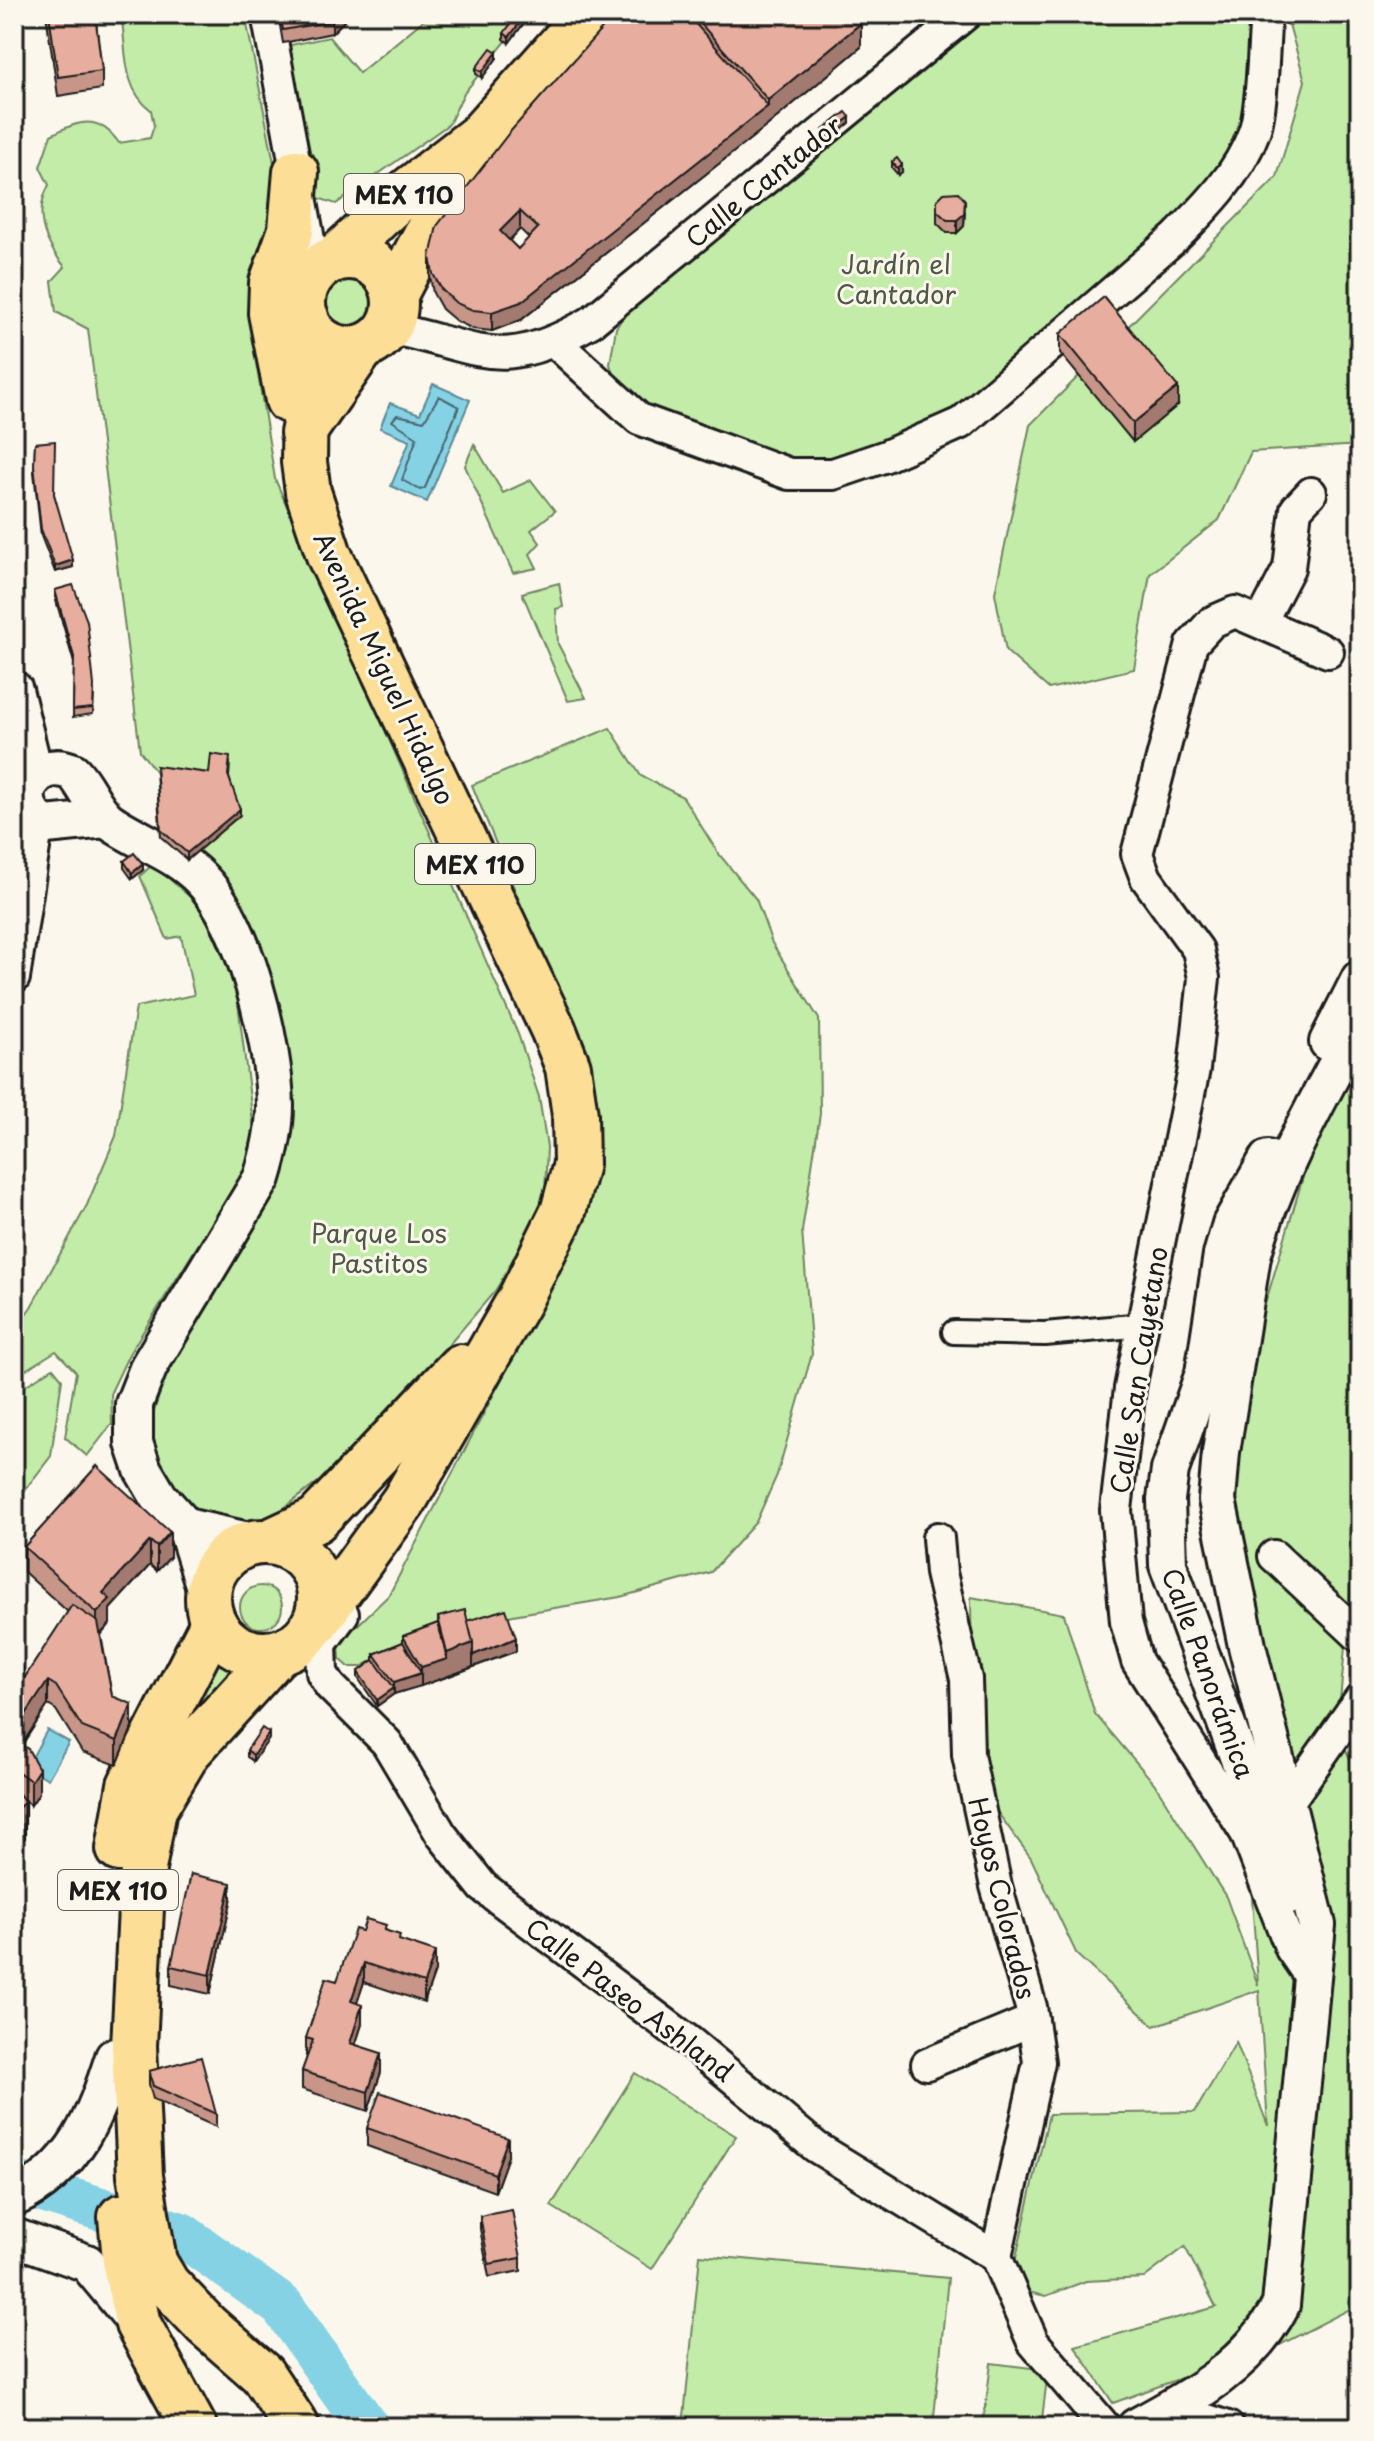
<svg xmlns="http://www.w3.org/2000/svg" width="1374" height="2441" viewBox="0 0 1374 2441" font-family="'Playpen Sans',sans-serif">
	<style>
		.green { fill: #c3eca8; stroke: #708462; stroke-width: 2 }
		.water { fill: #86d2e5; stroke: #5c8995; stroke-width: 2 }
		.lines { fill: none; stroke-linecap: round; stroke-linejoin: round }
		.shore { stroke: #46656c; stroke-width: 2 }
		.river { stroke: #86d2e5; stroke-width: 44 }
		.pedestrian-casing { stroke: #1c1c1c; stroke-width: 28 }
		.minor-casing { stroke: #1c1c1c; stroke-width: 36 }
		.tertiary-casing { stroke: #1c1c1c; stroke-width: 42 }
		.primary-casing { stroke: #1c1c1c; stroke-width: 50 }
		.pedestrian { stroke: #fbf7ec; stroke-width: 22 }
		.minor { stroke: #fbf7ec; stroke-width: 30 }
		.tertiary { stroke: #fbf7ec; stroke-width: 36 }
		.primary { stroke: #fdde96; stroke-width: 44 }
		.wall { fill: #c79689; stroke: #1c1c1c; stroke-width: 2; fill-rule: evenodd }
		.shaded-wall { fill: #a27a6f; stroke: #1c1c1c; stroke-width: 2 }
		.building { fill: #e7ae9f; stroke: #1c1c1c; stroke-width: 2; fill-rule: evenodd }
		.labels { text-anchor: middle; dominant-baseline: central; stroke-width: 6; stroke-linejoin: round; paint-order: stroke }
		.shield { fill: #fbf7ec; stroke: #5f5e5a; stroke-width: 2 }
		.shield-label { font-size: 24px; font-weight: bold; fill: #1c1c1c }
		.street-label { font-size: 26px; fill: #1c1c1c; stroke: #fbf7ec }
		.park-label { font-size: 26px; fill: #4e5a46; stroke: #fbf7ec }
	</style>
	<rect width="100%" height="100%" fill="#fbf7ec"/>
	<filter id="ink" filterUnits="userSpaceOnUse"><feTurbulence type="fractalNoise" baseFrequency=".0125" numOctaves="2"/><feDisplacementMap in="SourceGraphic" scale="16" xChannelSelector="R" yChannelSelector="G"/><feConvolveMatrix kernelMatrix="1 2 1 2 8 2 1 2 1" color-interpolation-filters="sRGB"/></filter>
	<g filter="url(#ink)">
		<g class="green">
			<path d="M121,14H245L276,173L278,232L252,291L248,313L275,479L518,1034L539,1097L547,1147L545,1193L534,1228L495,1291L441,1354L322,1479L275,1515L237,1526L189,1515L154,1476L151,1422L163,1382L274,1196L285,1165L288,1141L273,1028L187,860L209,779L156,772L140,751L88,329L56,312L52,281L65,267C45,243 33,214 49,185L40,167L51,135C78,121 98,113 119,143L150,138L154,126L151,110C121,88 127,48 121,14Z"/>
			<path d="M431,14H528L464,93L449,124L336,204L315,197L286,46L329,37L359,73Z"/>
			<path d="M982,14H1253L1248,123L1216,179L1172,230L969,407L819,469L647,414L614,379L610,364L616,328L625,314Z"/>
			<path d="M1286,14H1360V445L1251,452L1219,520L1150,574L1134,669L1049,689L1006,651L995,593L1030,425L1277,177L1305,81Z"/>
			<circle cx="349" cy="301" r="25"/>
			<path d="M474,444L503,493L531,480L555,511L531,530L540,543L530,554L537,568L513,573L465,466Z"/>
			<path d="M559,583L563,607L556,609L558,644L586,698L568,701L522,593Z"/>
			<path d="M610,728L641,776L683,797L718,853L756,899L772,943L819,1019L820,1114L802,1231L812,1354L777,1475L756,1522L711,1572L620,1597L513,1615L395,1648L361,1667H349L340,1659L339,1643L389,1595L583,1223L595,1174L572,1030L472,785Z"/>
			<path d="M153,864L191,898L212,923L237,995L254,1131L243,1174L129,1354L111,1392L112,1424L87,1456L65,1437L76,1372L56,1351L14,1377V1330L31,1307L87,1205L116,1136L136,1007L194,995L181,936L167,939L140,876Z"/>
			<path d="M1360,986V1489L1337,1732L1360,1779V2304L1219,2376L1233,2359L1113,2403L1075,2346L1216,2307L1185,2247L1144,2278L1086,2281L1046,2296L1009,2288L1049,2114L1195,2112L1236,2042L1268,2126L1259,1990L1154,2026L1077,1955L1031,1858L973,1779L971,1597L1064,1614L1095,1714L1154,1783L1226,1897L1258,1985L1221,1452Z"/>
			<path d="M53,1368L62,1379L51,1456L14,1504V1393Z"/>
			<circle cx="261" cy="1607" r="21"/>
			<path d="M218,1644L242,1659L164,1769Z"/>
			<path d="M635,2073L736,2136L652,2269L551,2206Z"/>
			<path d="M700,2255L948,2278L933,2427H683Z"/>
			<path d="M991,2363L1048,2370L1041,2427H983Z"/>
		</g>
		<g class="water">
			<path d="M433,384L470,400L427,502L391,486L410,440L380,428L390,403L420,414Z"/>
			<path d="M47,1730L69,1742L48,1779L27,1767Z"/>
		</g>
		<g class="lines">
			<path class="shore" d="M439,396L459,407L425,488L420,490L402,480L417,437L392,421L397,415L424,421Z"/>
			<path class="river" d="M14,2182L181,2234L282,2306L367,2427"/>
			<defs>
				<path id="pedestrian" d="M954,1332L1045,1334L1143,1325"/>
				<g id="minor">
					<path d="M267,14L315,272"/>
					<path d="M388,328C481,346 497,376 591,322L966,14"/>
					<path d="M555,342L639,419L789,474H833L886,456L961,423L1176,237C1206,207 1239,174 1254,132C1263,109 1263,43 1266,14"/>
					<path d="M1261,622L1289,568L1296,509L1311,493"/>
					<path d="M14,978L38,821"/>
					<path d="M938,1538L941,1573L966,1679L968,1755L996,1886L1031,2007L1039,2062L996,2257"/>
					<path d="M1274,1556L1360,1637"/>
					<path d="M343,1614L321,1644L322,1673L330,1686L387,1743L441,1834L483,1887L691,2043L816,2147L996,2257L1033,2342L1105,2427"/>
					<path d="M1287,1804L1360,1699"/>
					<path d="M1313,1981L1291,1949L1246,1833L1137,1661L1126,1622L1116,1510L1130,1388L1194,1069L1204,978L1198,950L1146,878L1137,854L1192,644L1212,622L1235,612L1328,652"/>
					<path d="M927,2064L1033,2020"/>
					<path d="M1171,2408L1228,2427"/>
				</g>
				<g id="tertiary">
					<path d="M14,690L35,776"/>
					<path d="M106,819L46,825C7,805 33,754 73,772C87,786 94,810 109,821C139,842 175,852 201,879C245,923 274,1044 275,1106C275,1131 269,1155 262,1178L149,1366L134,1404V1443L143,1470L159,1497L186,1527L207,1594"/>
					<path d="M1328,1042L1360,979"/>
					<path d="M1268,1159L1231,1224L1222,1255L1204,1373L1170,1470L1166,1499L1168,1565L1289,1895"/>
					<path d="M186,1527L253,1542"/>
					<path d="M14,2198C75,2170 95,2116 114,2057"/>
					<path d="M14,2237L87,2263L136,2322"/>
					<path d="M1136,2427C1194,2396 1250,2365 1281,2305L1317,1925L1247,1646L1217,1500L1221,1452L1252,1256C1275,1172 1320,1098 1360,1021"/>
				</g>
				<g id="primary">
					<circle cx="349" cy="303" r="46"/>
					<path d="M333,260L404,194L480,135L588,14"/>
					<path d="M395,294L468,154"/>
					<path d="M306,317L304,462L308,492L329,555L553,1029L568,1067L575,1115L576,1164L563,1212L520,1299L404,1501L315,1624"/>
					<path d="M288,400L271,313L272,283L291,230L296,172"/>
					<path d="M303,433L363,347"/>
					<path d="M271,1541L316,1520L460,1367"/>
					<circle cx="264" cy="1598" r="56"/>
					<path d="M278,1653L188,1752L154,1809L143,1869L134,2046L140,2176L154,2262L167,2284L206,2325L262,2374L297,2427"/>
					<path d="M119,1849L130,1785L213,1623"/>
					<path d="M121,2217L126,2270L138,2324L194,2427"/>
				</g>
			</defs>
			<use href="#pedestrian" class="pedestrian-casing"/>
			<use href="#minor" class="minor-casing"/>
			<use href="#tertiary" class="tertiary-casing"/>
			<use href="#primary" class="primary-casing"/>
			<use href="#pedestrian" class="pedestrian"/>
			<use href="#minor" class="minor"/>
			<use href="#tertiary" class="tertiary"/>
			<use href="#primary" class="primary"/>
		</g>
		<g class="wall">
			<path d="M46,14H95L102,71V89L58,96Z"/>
			<path d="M278,14H344V21L332,33L283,43Z"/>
			<path d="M615,14H854L861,47L768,125L521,320L492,331L473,329L456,321L442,309L433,293L430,276V257ZM520,229L529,238L518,249L509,241Z"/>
			<path d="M876,14H903L891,24Z"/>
			<path d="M524,23L509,43L504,39V33Z"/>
			<path d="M497,58L482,78L476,74V68Z"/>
			<path d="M14,150L17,190V209H14Z"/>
			<path d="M892,162L902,172L898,175L892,168Z"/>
			<path d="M937,200L965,212L964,226L957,233H947L937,223Z"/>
			<path d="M1060,334L1178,405L1133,442L1060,353Z"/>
			<path d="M35,443L54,495L73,567L55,572L41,536L34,472Z"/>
			<path d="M55,590L94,692L93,714L73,717L74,663L55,597Z"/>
			<path d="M230,763L229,777L240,815L187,860L161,837L156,772L209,773Z"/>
			<path d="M124,861L143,870L132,879L124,868Z"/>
			<path d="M97,1466L170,1557L157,1571L150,1565L110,1609V1624L101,1635L112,1696L132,1728L117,1765L82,1752L56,1710L48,1705L22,1745L39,1793L31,1805L23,1799L25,1838L14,1846V1662L23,1680L68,1612L24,1572V1547Z"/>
			<path d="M438,1617L467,1621L516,1651L447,1677L394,1694L377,1706L358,1678V1672L374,1660V1654L403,1642V1636L438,1623Z"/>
			<path d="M269,1739L253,1761L247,1757V1750Z"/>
			<path d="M231,1902L210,1994L171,1985V1966Z"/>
			<path d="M386,1930L400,1941L435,1971L424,2002L364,1982L357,2003L362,2024L355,2045L381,2072L368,2111L302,2089V2071L307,2057L306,2056V2038L337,1981L362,1931Z"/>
			<path d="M149,2071L216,2114V2127L153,2099L149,2084Z"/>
			<path d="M367,2128L508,2156L495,2192L367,2146Z"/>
			<path d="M480,2216L521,2258V2271L489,2277L480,2229Z"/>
		</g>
		<g class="shaded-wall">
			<path d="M338,14H344V21L332,33V21Z"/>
			<path d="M891,14H903L891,24Z"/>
			<path d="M524,17V23L509,43V37Z"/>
			<path d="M861,23V47L768,125L521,320L492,331V312L768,106V100Z"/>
			<path d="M497,52V58L482,78V72Z"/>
			<path d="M850,117V123L827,142V135Z"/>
			<path d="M902,165V172L898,175V169Z"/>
			<path d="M965,200L964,226L957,233V220Z"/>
			<path d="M520,211V229L500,250V231Z"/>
			<path d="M1178,387V405L1133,442V423Z"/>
			<path d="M73,560V567L55,572V566Z"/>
			<path d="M240,809V815L187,860V853Z"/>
			<path d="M143,864V870L132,879V873Z"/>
			<path d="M170,1532V1557L157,1571V1547Z"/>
			<path d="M150,1541V1565L110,1609V1624L97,1638V1613L103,1593Z"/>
			<path d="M516,1638V1651L473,1667V1655Z"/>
			<path d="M473,1643V1667L421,1686V1667L447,1659V1653Z"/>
			<path d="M23,1669V1704L14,1718V1683Z"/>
			<path d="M421,1673V1686L394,1694V1682Z"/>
			<path d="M48,1681V1705L14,1756V1732Z"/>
			<path d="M394,1688V1694L377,1706V1700Z"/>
			<path d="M132,1704V1728L117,1765V1741Z"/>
			<path d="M269,1733V1739L253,1761V1755Z"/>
			<path d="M39,1769V1793L31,1805V1781Z"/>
			<path d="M25,1802V1838L14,1846V1811Z"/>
			<path d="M231,1883V1902L210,1994V1975Z"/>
			<path d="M435,1952V1971L424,2002V1983Z"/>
			<path d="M364,1963V1982L351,2020V2001Z"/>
			<path d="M362,2005V2024L350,2062V2043Z"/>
			<path d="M381,2053V2072L368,2111V2092Z"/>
			<path d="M16,2127V2139L14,2146V2133Z"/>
			<path d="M508,2138V2156L495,2192V2174Z"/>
		</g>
		<g class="building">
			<path d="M49,14H95L102,71L58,77Z"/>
			<path d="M280,14H338L332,21L283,30Z"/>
			<path d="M518,14H520L524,17L509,37L504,33Z"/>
			<path d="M615,14H687L768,106L521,302L492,312L473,310L456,303L442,290L433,274L430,257L437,226L509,133ZM520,211L538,228L518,249L500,231Z"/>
			<path d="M692,14H854L861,23L768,100Z"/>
			<path d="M491,48L497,52L482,72L476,68Z"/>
			<path d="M846,112L850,117L827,135L823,130Z"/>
			<path d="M14,150L17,190L14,191Z"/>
			<path d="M897,158L902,165L898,169L892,162Z"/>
			<path d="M958,192L965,200L964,214L957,220H947L937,211V200L944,193Z"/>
			<path d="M1104,297L1178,387L1133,423L1060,334Z"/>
			<path d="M55,441L54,494L73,560L55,566L41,529L34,465L35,443Z"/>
			<path d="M73,585L87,621L94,685L93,708L73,710L74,657L55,590Z"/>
			<path d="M211,754L230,757L228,775L240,809L187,853L161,830L156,766L209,773Z"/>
			<path d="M134,853L143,864L132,873L124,861Z"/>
			<path d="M97,1466L170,1532L157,1547L150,1541L103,1593L110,1599L97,1613L24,1547Z"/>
			<path d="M72,1605L98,1622L112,1696L132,1704L117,1741L82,1727L56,1686L48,1681L14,1732V1694Z"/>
			<path d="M506,1609L516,1638L473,1655V1643L467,1621Z"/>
			<path d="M465,1610L473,1643L447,1653L438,1617Z"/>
			<path d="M438,1623L447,1659L421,1667L403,1636Z"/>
			<path d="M403,1642L421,1673L394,1682L374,1654Z"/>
			<path d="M374,1660L394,1688L377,1700L358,1672Z"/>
			<path d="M14,1662L23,1669L14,1683Z"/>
			<path d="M262,1728L269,1733L253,1755L247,1750Z"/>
			<path d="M14,1740L28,1749L39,1769L31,1781L14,1769Z"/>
			<path d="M14,1787L25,1802L14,1811Z"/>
			<path d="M191,1874L231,1883L210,1975L171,1966Z"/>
			<path d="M366,1919L386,1925L384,1930L400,1935L399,1940L435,1952L424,1983L364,1963L351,2001L362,2005L350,2043L381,2053L368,2092L302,2071L313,2040L306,2038L326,1978L337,1981L355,1929L362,1931Z"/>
			<path d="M201,2057L216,2114L153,2086L149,2071Z"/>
			<path d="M380,2092L508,2138L495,2174L367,2128Z"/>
			<path d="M512,2210L521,2258L489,2264L480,2216Z"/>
		</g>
	</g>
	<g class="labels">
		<g class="shield">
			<rect x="344" y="174" width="120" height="40" rx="6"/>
			<rect x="415" y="844" width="120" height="40" rx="6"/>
			<rect x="58" y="1870" width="120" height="40" rx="6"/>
		</g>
		<g class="shield-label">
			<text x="404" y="194">MEX 110</text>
			<text x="475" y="864">MEX 110</text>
			<text x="118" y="1890">MEX 110</text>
		</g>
		<g class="street-label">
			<text transform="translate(763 181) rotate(-39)">Calle Cantador</text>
			<text transform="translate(385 668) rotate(65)">Avenida Miguel Hidalgo</text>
			<text transform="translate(1138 1370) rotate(-81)">Calle San Cayetano</text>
			<text transform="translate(1209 1673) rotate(70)">Calle Panorámica</text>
			<text transform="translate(1003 1898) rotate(76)">Hoyos Colorados</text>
			<text transform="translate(630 1999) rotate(37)">Calle Paseo Ashland</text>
		</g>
		<g class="park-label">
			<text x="896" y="263">Jardín el<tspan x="896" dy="30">Cantador</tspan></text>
			<text x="379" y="1232">Parque Los<tspan x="379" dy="30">Pastitos</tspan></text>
		</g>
	</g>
	<rect width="1374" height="2441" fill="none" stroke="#fbf7ec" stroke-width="48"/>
	<rect x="24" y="24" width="1326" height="2393" fill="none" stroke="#1c1c1c" stroke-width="3" filter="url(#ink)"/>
</svg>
